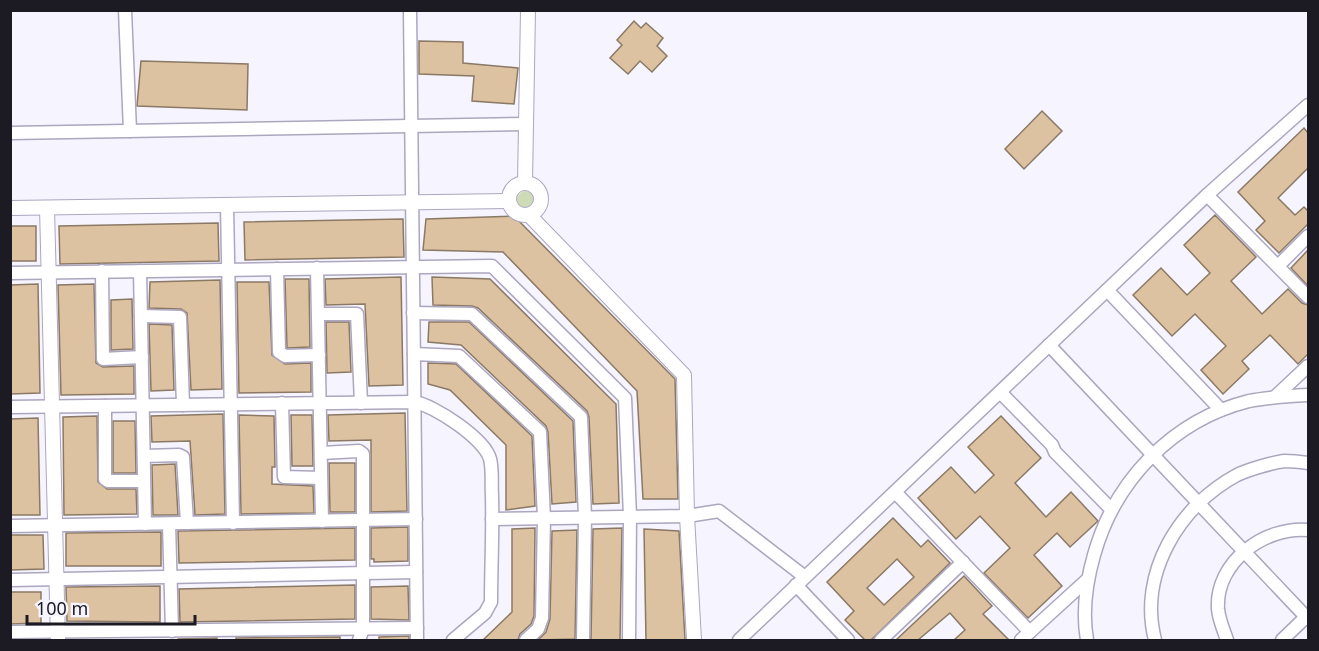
<svg xmlns="http://www.w3.org/2000/svg" width="1319" height="651" viewBox="0 0 1319 651" font-family="'Noto Sans',sans-serif">
	<style>
		.green { fill: #cedbb7 }
		.building { fill: #ddc2a1; stroke: #8a7965; stroke-width: 1.5; fill-rule: evenodd }
		.lines { fill: none; stroke-linecap: round; stroke-linejoin: round }
		.minor-casing { stroke: #aca6bf; stroke-width: 15 }
		.tertiary-casing { stroke: #aca6bf; stroke-width: 16 }
		.minor { stroke: #fff; stroke-width: 12 }
		.tertiary { stroke: #fff; stroke-width: 14 }
	</style>
	<rect width="100%" height="100%" fill="#f6f4fe"/>
	<circle class="green" cx="526" cy="200" r="9"/>
	<g class="building">
		<path d="M634,21L641,28L646,23L663,38L657,46L667,56L652,72L640,61L628,74L610,58L622,45L617,40Z"/>
		<path d="M419,41L463,42V63L518,68L514,104L472,101L474,76L419,74Z"/>
		<path d="M141,61L248,64L247,110L137,106Z"/>
		<path d="M1042,111L1062,131L1024,169L1005,149Z"/>
		<path d="M1304,128L1308,133V168L1278,198L1295,215L1304,207L1308,211V224L1279,253L1256,230L1265,221L1238,192Z"/>
		<path d="M1215,215L1256,257L1231,281L1262,314L1288,289L1302,303L1308,305V354L1298,364L1270,335L1242,361L1249,369L1223,394L1201,370L1226,346L1195,314L1172,336L1133,295L1161,268L1187,295L1210,273L1184,245Z"/>
		<path d="M514,216L675,379L678,499H643L637,391L503,252L423,250L426,219Z"/>
		<path d="M403,219L404,257L245,260L244,222Z"/>
		<path d="M218,223L219,261L60,264L59,226Z"/>
		<rect x="10" y="226" width="26" height="35"/>
		<path d="M1308,250V286L1291,268Z"/>
		<path d="M401,277L403,385L369,386L365,304L326,305L325,279Z"/>
		<path d="M432,277L490,279L616,404L619,503L593,504L589,417L587,411L478,308L472,306L433,305Z"/>
		<path d="M285,279H309L310,347L287,348Z"/>
		<path d="M220,280L222,389L191,390L187,313L181,309L149,308L150,282Z"/>
		<path d="M237,282H269L272,355L285,364L311,363V392L239,393Z"/>
		<path d="M38,284L40,393L10,394V285Z"/>
		<path d="M94,284L96,363L103,367L134,366V394L61,395L58,285Z"/>
		<path d="M132,299L133,349L111,350V300Z"/>
		<path d="M326,322H349L351,372L327,373Z"/>
		<path d="M429,322H469L573,421L576,502L552,504L548,432L546,426L461,345L428,342Z"/>
		<path d="M149,324L172,325L174,390L151,391Z"/>
		<path d="M428,363L456,364L532,436L535,506L506,510V445L450,390L428,384Z"/>
		<path d="M405,413L407,511L371,512V440L329,441L328,415Z"/>
		<path d="M223,414L225,514L195,515L190,441L152,442L151,416Z"/>
		<path d="M239,415L274,416L275,467H272V484L313,486L314,513L241,514Z"/>
		<path d="M291,415H312L313,466H292Z"/>
		<path d="M97,416L98,482L107,489H136L137,514L64,515L63,417Z"/>
		<path d="M1001,416L1041,458L1015,483L1046,517L1071,492L1098,521L1070,547L1057,533L1034,555L1062,586L1028,618L984,573L1010,548L980,516L956,539L918,498L951,467L975,493L994,475L968,447Z"/>
		<path d="M38,418L40,515H10V419Z"/>
		<path d="M113,421H135L136,473H113Z"/>
		<path d="M329,463H355V512H330Z"/>
		<path d="M175,464L178,515H153L152,465Z"/>
		<path d="M893,518L921,547L928,540L950,563L871,640H865L845,620L854,611L827,582ZM897,559L914,577L884,605L867,588Z"/>
		<path d="M408,527V561L374,562V559H371V528Z"/>
		<path d="M355,528V560L179,563L178,531Z"/>
		<path d="M535,528L534,616L531,624L520,634L518,640H483L512,612V529Z"/>
		<path d="M622,528L620,640H591L593,529Z"/>
		<path d="M644,529L679,531L685,640H646Z"/>
		<path d="M577,530L575,639L538,640L546,632L550,619L552,531Z"/>
		<path d="M161,532V566H66V533Z"/>
		<path d="M10,535H43L44,569L10,570Z"/>
		<path d="M964,576L992,606L983,614L1009,640H954L965,630L950,613L918,640H896Z"/>
		<path d="M355,585V619L180,622L179,589Z"/>
		<path d="M160,586V622L67,621L66,587Z"/>
		<path d="M408,586L409,620L371,619V587Z"/>
		<path d="M10,592H41V623L10,624Z"/>
		<path d="M409,636V640H379V637Z"/>
		<path d="M340,637V640H236V638Z"/>
		<path d="M217,638V640H178V639Z"/>
	</g>
	<g class="lines">
		<defs>
			<g id="minor">
				<path d="M125,10L130,131"/>
				<path d="M410,10L417,640"/>
				<path d="M10,133L526,124"/>
				<path d="M1207,195L1308,297"/>
				<path d="M227,205L233,523"/>
				<path d="M1278,266L1308,236"/>
				<path d="M317,268L322,521"/>
				<path d="M277,269L279,352L285,356L319,355"/>
				<path d="M102,271L103,359L142,357"/>
				<path d="M140,271L145,524"/>
				<path d="M10,273L492,266L625,398L630,516L629,640"/>
				<path d="M1107,290L1221,410"/>
				<path d="M413,313L472,314L581,417L585,517L583,640"/>
				<path d="M318,314H357L361,403"/>
				<path d="M141,316L180,317L183,405"/>
				<path d="M1049,345L1308,619"/>
				<path d="M414,354L459,356L540,432L544,518L542,618L538,629L526,640"/>
				<path d="M1000,392L1052,445L1055,452L1111,509"/>
				<path d="M1276,396L1308,366"/>
				<path d="M282,403L284,477L321,478"/>
				<path d="M105,406V479L108,481H144"/>
				<path d="M10,407L414,402C434,405 485,439 490,459C493,470 491,484 492,496C493,531 491,567 491,602L485,613L453,640"/>
				<path d="M321,453L359,451L363,454V629L359,640"/>
				<path d="M144,456L179,455L183,457L187,523"/>
				<path d="M895,492L1030,632"/>
				<path d="M492,519L687,516L719,511L805,577"/>
				<path d="M169,524L172,631"/>
				<path d="M10,526L416,519"/>
				<path d="M10,580L416,572"/>
				<path d="M796,585L848,640"/>
				<path d="M10,632L417,628"/>
				<path d="M739,640L1207,195L1308,105"/>
				<path d="M881,640L963,562"/>
				<path d="M1021,640L1088,579"/>
				<path d="M1087,640C1082,611 1086,583 1094,555C1115,480 1173,420 1249,401C1269,397 1288,396 1308,395"/>
				<path d="M1155,640C1138,574 1179,506 1237,475C1247,470 1274,462 1285,461C1293,461 1301,462 1308,463"/>
				<path d="M1227,640C1224,631 1219,620 1218,609C1215,562 1265,526 1308,530"/>
				<path d="M1282,640L1308,615"/>
			</g>
			<g id="tertiary">
				<path d="M525,182L528,10"/>
				<circle cx="525" cy="199" r="16"/>
				<path d="M10,208L509,201"/>
				<path d="M47,208L58,640"/>
				<path d="M529,215L684,375L687,516L694,640"/>
			</g>
		</defs>
		<use href="#minor" class="minor-casing"/>
		<use href="#tertiary" class="tertiary-casing"/>
		<use href="#minor" class="minor"/>
		<use href="#tertiary" class="tertiary"/>
	</g>
	<rect width="1319" height="651" fill="none" stroke="#1c1a23" stroke-width="24"/>
	<path d="M27 615v9h168v-9" fill="none" stroke="#1c1a23" stroke-width="3"/>
	<text x="36" y="615" font-size="18" fill="#1c1a23" stroke="#f6f4fe" stroke-width="4.5" paint-order="stroke">100 m</text>
</svg>
